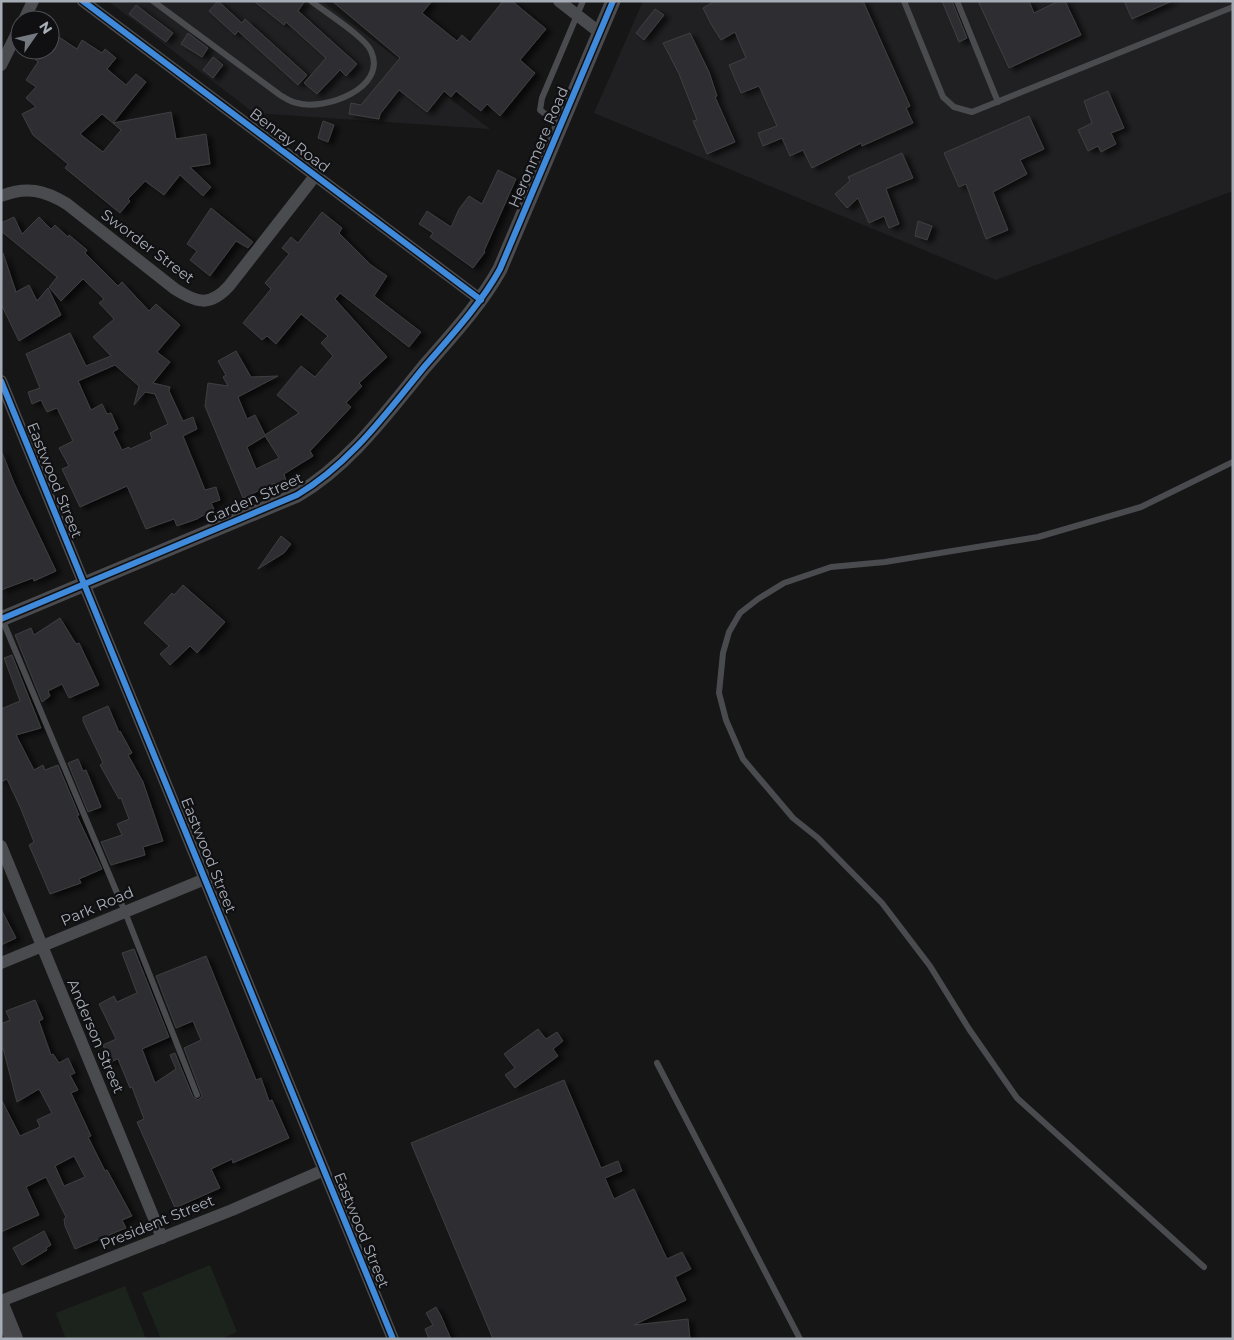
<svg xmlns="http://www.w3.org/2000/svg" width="1234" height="1340" viewBox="0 0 1234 1340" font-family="Montserrat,sans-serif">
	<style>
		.built { fill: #202022 }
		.green { fill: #1c231d }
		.building { fill: #2f2f30; stroke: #3e3f42; fill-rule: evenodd; filter: url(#shadow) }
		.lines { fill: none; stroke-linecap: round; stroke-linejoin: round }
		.service { stroke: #4a4b4f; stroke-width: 6 }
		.minor { stroke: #4a4b4f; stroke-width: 12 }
		.tertiary { stroke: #4a4b4f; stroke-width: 15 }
		.secondary { stroke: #494a4d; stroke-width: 18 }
		.cycleway-casing { stroke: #101012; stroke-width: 9 }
		.cycleway { stroke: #408adc; stroke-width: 6 }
		.labels { text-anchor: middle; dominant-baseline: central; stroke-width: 4.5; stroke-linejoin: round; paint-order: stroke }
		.street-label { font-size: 15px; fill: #a7adb7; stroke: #101012 }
	</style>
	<defs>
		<filter id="shadow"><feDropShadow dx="5.5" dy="3" stdDeviation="2.5" flood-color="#0009"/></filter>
	</defs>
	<rect width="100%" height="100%" fill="#161616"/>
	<g class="built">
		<path d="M108,1H322L490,129L254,113Z"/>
		<path d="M643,1H1233V191L996,280L594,113Z"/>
	</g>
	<g class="green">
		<path d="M210,1265L237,1332L221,1339H161L142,1293Z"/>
		<path d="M125,1286L146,1339H66L56,1313Z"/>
	</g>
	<g class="building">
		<path d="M218,1L242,23L245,19L307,75L298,85L238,31L235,35L209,11Z"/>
		<path d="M254,1H305L298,11L357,64L346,76L340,70L317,94L304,83L326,58L286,22L284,25Z"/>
		<path d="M332,1H432L422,13L457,41L462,35L470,42L503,1H512L546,29L520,60L535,73L500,116L487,104L481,111L456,91L451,97L444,91L427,112L399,90L380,114L379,119L349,114L351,103L361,105L400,58Z"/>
		<path d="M715,1H863L910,106L906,108L913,123L862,146L861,143L812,168L803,150L790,156L782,138L763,146L758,133L777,126L759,86L741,93L729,65L746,58L735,32L721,40L711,24L703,8Z"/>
		<path d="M942,1H952L967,38L959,42Z"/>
		<path d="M978,1H1029L1034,13L1059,1H1065L1081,35L1009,68Z"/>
		<path d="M1124,1H1172L1132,19Z"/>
		<path d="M136,5L173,33L166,42L129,14Z"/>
		<path d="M655,9L664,15L644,40L636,33Z"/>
		<path d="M188,33L208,48L202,57L181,44Z"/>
		<path d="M690,33L709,72L717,96L715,97L735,142L707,154L693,121L697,120L679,74L663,43Z"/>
		<path d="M59,37L77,49L82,40L102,53L105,49L116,58L107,69L126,85L136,74L146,82L113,123L171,112L176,139L206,134L210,164L190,167L211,187L203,196L180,175L164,195L145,181L128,199L130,201L120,213L65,168L68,164L33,135L22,114L36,107L26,98L36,87L26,80L38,62L34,58L40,50H50ZM102,114L121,130L103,152L80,134Z"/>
		<path d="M213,57L223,65L213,78L203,70Z"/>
		<path d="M1108,91L1124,128L1111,133L1116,144L1101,152L1098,146L1088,151L1078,130L1092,123L1084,101Z"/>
		<path d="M1029,116L1044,149L1020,160L1027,174L993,192L1008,230L986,239L966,184L959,187L944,153Z"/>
		<path d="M323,121L334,125L328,142L318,138Z"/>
		<path d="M902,153L913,178L886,189L899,224L889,228L884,216L869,223L858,198L847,208L835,194L850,181L848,177Z"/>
		<path d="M498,170L516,179L484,251L485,252L473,268L430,237L433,233L419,224L427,211L451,227L459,209L469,196L482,204Z"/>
		<path d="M211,208L253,242L248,248L236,241L210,276L190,260L197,251L187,244Z"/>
		<path d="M322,212L342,228L339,233L371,265L387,276L374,296L421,332L409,347L340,293L335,299L387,357L359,383L362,386L346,403L351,407L310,451L313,456L284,474L286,481L276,485L275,483L243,498L205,406L208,383L228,386L223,377L226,375L218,361L236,351L251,377L278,376L238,397L247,419L255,415L265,435L299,413L277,395L301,366L315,377L333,356L321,343L328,336L301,314L276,344L267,336L262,340L243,323L271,289L265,283L289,254L282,248L291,237L298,243ZM265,436L279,458L256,469L247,447Z"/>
		<path d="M14,217L22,234L39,217L51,229L55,225L68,237L69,235L87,250L85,253L118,286L122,282L149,311L156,304L180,325L157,352L170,362L153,383L170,387L169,391L183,421L193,417L197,429L183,436L205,490L216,487L220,500L211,503L214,509L197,519L177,526L174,519L146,529L127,486L80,507L62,469L69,466L59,448L73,441L57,408L47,412L41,400L32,404L28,392L40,388L26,354L70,333L86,366L111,356L93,337L114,319L99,303L104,299L83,279L61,301L49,287L57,277L1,231V223ZM115,365L139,386L134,405L145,392L155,394L168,424L150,433L152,439L130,449L129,447L122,450L113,432L118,429L111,413L107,414L102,404L91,410L78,381Z"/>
		<path d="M918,221L932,226L927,240L915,236Z"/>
		<path d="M3,253L16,292L29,285L37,301L48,288L61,315L19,341L1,304Z"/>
		<path d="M1,450L14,483L56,571L34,581L33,578L1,590Z"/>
		<path d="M281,536L291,544L284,553L258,569Z"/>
		<path d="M183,585L225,622L197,653L190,646L170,665L160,654L169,646L144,623L172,593L174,595Z"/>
		<path d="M60,618L76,644L79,643L99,685L69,698L62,684L48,691L50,696L42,702L15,635L31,628L34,635Z"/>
		<path d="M12,655L41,728L16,735L34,770L43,765L45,770L58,765L79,815L77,816L102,869L79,879L81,883L50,894L29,845L34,842L21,809L7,779L1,782V709L20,701L4,658Z"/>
		<path d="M108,706L119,732L120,731L132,753L128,755L143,782L163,841L143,847L145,855L111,865L101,842L122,835L117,824L129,819L121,798L119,799L100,765L103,763L83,721V717Z"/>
		<path d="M78,759L83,771L86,770L101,807L88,812L68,763Z"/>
		<path d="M1,909L16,938L1,945Z"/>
		<path d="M134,949L169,1037L142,1049L155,1083L176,1069L170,1055L175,1053L193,1097L198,1100L202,1096L184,1048L201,1040L193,1021L176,1028L156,976L206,956L256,1080L261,1078L269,1101L272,1100L289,1138L233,1163L232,1159L211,1169L220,1188L175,1208L137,1122L144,1119L132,1087L130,1088L118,1059L110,1062L103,1045L116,1039L99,1004L114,996L117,1002L137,993L122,953Z"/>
		<path d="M35,1000L43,1019L39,1021L51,1055L53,1054L59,1063L68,1058L75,1073L70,1075L78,1090L71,1093L91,1136L88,1137L105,1171L107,1170L132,1216L122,1220L126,1228L75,1249L65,1226L64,1219L66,1217L46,1177L26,1187L39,1215L1,1232V1099L20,1136L40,1127L37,1120L52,1113L39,1089L17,1102L3,1048L1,1049V1024L10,1020L6,1011ZM74,1156L85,1177L64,1186L55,1166Z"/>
		<path d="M538,1029L546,1039L557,1032L563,1041L553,1049L558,1056L515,1088L505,1075L515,1068L504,1054Z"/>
		<path d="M564,1080L601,1168L618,1161L622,1171L605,1178L614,1199L634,1189L667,1259L682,1252L691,1269L675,1277L686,1300L634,1325L688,1319L690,1339H493L411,1143Z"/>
		<path d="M44,1231L51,1245L46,1248L47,1250L22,1265L13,1248Z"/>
		<path d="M436,1307L441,1316L451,1339H429L425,1329L433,1325L426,1313Z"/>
	</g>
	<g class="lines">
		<g class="service">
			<path d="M153,1L280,95C285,98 291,102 297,103C325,111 388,88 371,51C365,37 325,12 311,1"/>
			<path d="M904,1L943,97L954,107L972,112L1233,7"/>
			<path d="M957,1L998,102"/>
			<path d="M561,126L540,110L542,98L583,1"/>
			<path d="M2,619L125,912L197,1095"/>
			<path d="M657,1063L800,1339"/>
			<path d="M1204,1267L1017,1098L969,1029L930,966L882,903L818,838L793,818L743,759L726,720L719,693L723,653L729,632L740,613L758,599L784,583L831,567L885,562L1038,537L1141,507L1233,462"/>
		</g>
		<g class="minor">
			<path d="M83,1L481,300"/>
			<path d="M559,1L599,32"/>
			<path d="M24,20L33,1"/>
			<path d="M1,65L20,27"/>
			<path d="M1,196C27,186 44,190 67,204L175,289C197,303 210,307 229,286L315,176"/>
			<path d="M1,381L393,1339"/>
			<path d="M1,846L162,1238"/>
			<path d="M1,963L205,879"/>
			<path d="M1,1301L232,1210L324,1170"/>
		</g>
		<path class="tertiary" d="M1,619L297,495C350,464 387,412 425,366C452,335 480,305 500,269L613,1"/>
		<path class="secondary" d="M1,1307L14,1339"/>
		<defs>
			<g id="cycleway">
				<path d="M83,1L481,300"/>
				<path d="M1,381L393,1339"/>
				<path d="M1,619L297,495C350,464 387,412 425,366C452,335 480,305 500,269L613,1"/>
			</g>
		</defs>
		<use href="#cycleway" class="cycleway-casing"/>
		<use href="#cycleway" class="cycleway"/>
	</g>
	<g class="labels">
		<g class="street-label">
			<text transform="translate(290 140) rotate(37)">Benray Road</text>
			<text transform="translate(538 147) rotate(-67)">Heronmere Road</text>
			<text transform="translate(148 246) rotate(37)">Sworder Street</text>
			<text transform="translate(55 480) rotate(68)">Eastwood Street</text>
			<text transform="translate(254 498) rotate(-24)">Garden Street</text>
			<text transform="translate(209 855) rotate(68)">Eastwood Street</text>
			<text transform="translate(97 906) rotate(-23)">Park Road</text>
			<text transform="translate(96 1036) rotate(67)">Anderson Street</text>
			<text transform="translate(157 1222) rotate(-22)">President Street</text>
			<text transform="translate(362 1230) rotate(68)">Eastwood Street</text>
		</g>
	</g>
	<rect width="1234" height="1340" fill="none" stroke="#a7adb7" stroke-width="5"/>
	<g transform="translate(35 35) rotate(56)"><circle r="24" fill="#101012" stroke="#4c4f54"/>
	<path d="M0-4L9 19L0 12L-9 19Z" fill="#74787f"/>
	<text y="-8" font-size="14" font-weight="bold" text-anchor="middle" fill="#a7adb7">N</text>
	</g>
</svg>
